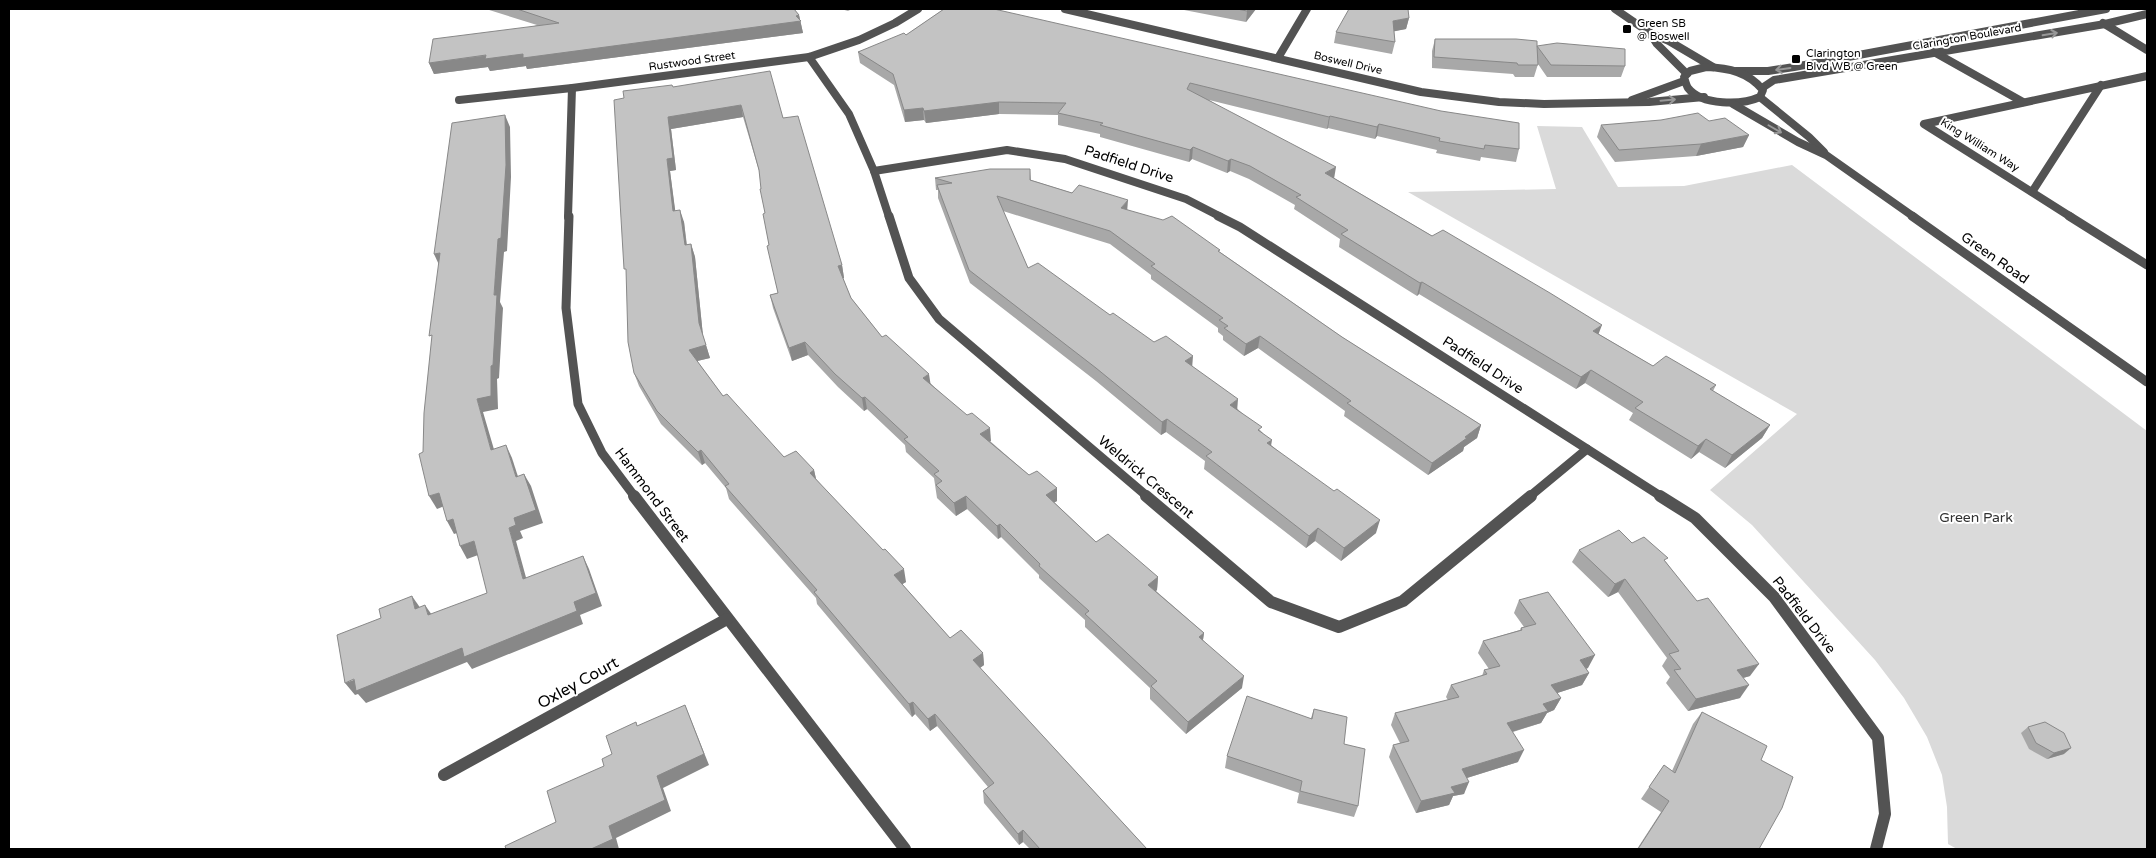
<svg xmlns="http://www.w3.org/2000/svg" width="2156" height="858" viewBox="0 0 2156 858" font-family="'Varela Round',sans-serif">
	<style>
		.green { fill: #dadada }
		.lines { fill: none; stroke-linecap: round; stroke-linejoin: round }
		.minor-far2 { stroke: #535353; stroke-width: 8 }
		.minor-far1 { stroke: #535353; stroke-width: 9 }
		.minor { stroke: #535353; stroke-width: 12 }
		.tertiary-far1 { stroke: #535353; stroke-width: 8 }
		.tertiary { stroke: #535353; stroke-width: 9 }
		.wall { fill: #a8a8a8 }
		.shaded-wall { fill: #888 }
		.building { fill: #c3c3c3; stroke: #888 }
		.oneway { stroke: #989898 }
		.poi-dot { fill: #000; stroke: #fff; stroke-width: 2 }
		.labels { text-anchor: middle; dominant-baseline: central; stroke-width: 4; stroke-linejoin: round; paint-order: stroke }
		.far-poi-label { font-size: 11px; fill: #000; stroke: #fff; text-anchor: start }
		.far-street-label { font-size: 11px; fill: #000; stroke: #fff }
		.street-label { font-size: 14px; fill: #000; stroke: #fff }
		.park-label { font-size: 14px; fill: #313131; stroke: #fff }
		.near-street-label { font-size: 16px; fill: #000; stroke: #fff }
	</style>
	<rect width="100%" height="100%" fill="#fff"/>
	<path class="green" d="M1537,126L1582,127L1618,187L1684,186L1792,165L2147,431V849H1957L1948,844L1947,807L1942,775L1927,737L1904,698L1875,660L1752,525L1710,490L1797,414L1408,192L1556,189Z"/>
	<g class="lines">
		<g class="minor-far2">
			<path d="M1065,9L1421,92L1499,102L1544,104L1649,102L1704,97"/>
			<path d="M2103,23L2147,50"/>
			<path d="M1934,52L2023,102"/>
			<path d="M809,57L849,114L874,171L889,217"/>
			<path d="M1278,58L1307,9"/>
			<path d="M1736,71H1768L1794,67L2106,9"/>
			<path d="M1762,88L1774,80L2105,24L2147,14"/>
			<path d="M459,100L572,88L809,57L859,40L895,23L918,9"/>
			<path d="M1632,100L1684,81"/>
			<path d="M874,171L1007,150L1065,159L1186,199L1221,217"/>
			<path d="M2032,192L2101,85"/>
			<path d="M568,217L572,88"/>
			<path d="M2071,217L1924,124L2147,76"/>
		</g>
		<g class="minor-far1">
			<path d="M569,216L566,308L578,404L602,453L635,497"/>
			<path d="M889,216L909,278L939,319L1148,497"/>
			<path d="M1218,216L1240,227L1662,497"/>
			<path d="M2069,216L2147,265"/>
			<path d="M1529,497L1587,449"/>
		</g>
		<g class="minor">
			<path d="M634,496L905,849"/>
			<path d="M1146,496L1271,602L1339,627L1403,601L1531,496"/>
			<path d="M1660,496L1695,518L1774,597L1878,738L1885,814L1876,849"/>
			<path d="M444,775L727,619"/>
		</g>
		<g class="tertiary-far1">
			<path d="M1615,9L1650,33L1669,41L1713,67"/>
			<path d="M1650,33L1657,44L1687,74"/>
			<path d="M1706,67C1729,68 1748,72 1763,90L1760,97C1742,105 1702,106 1688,88C1686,85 1685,80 1684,77L1690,71Z"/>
			<path d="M1761,98L1809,137L1824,152"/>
			<path d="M1733,104L1798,142L1826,155L1914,217"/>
		</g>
		<path class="tertiary" d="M1912,216L2147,382"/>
	</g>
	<g class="wall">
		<path d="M486,9H794L799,15L803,33L527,69L526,66L490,71L488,67L434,74L429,63L537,25Z"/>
		<path d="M841,9H852L848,11Z"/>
		<path d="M944,9L1519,149L1516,162L1481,157L1480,161L1436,153L1437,150L1377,136L1375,139L1328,128L1327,129L1209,100L1334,178L1653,366L1716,385L1713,391L1770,425L1762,438L1725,468L1699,452L1691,459L1629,420L1633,413L1585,383L1576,389L1419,294L1417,296L1339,247L1340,239L1294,209L1295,205L1249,179L1230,171L1227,173L1192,159L1189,162L1100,137V134L1058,125V115L999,114L926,123L924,120L905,122L894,85L860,63L858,52L906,35Z"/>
		<path d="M1179,9H1256L1246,22Z"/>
		<path d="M1409,18L1406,29L1394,31L1395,42L1392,54L1334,43L1336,32Z"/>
		<path d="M1435,39L1537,46L1625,66L1621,77H1547L1538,64L1534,77H1515L1513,74L1432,68V51Z"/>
		<path d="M673,87L783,118L842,265L844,278H843L851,298L882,337L991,441H990L1029,475L1057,488V501L1054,502L1096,542L1158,577L1157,590L1156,591L1204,633L1203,640L1242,688L1186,734L1150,699V688L1085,627V620L1039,578V575L1001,537L998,539L967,509L956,516L937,498L934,478L906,452L905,445L867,409L864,411L838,387L808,355L792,361L773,308L770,295L778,293L769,245L760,174L743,117L671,129L676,170L670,171L675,211L684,222L687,245L691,244L695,257L703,336L710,358L697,361L723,396L784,457L814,470L816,479L906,582L902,584L950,638L983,653L984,665L980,668L1147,849H1030L1023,842L1019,845L984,803L983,791L988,787L937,726L930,731L915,714L912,717L817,604L816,598L729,499L726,488L705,463L702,465L661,424L639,386L634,373L624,98Z"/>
		<path d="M1709,121L1749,135L1743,147L1696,156L1615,162L1597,137L1601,125Z"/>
		<path d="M1030,169L1031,180L1127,210L1220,252L1342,337L1481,425L1477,438L1464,447L1463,451L1428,475L1344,416L1345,411L1258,348L1244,356L1223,340V336L1218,332V328L1151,279V275L1110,244L1003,211L1028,268L1110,315L1192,366L1262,432L1271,445L1376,533L1341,561L1315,541L1306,548L1204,469L1205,461L1166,432L1161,435L1096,381L970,283L938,198V190H936L935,178Z"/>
		<path d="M1632,543L1666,562L1750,676L1743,678L1740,698L1688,711L1666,683L1670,677L1662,666L1667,658L1618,592L1608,597L1572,562L1579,550Z"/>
		<path d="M1519,600L1588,668L1586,669L1589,673L1582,685L1557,693L1561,698L1554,710L1547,713L1541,723L1513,732L1518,762L1467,778L1464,794L1453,796L1449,805L1416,813L1389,757L1393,745L1400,743L1391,725L1395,713L1448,700L1446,697L1451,685L1482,676L1484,670L1489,669L1478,653L1483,641L1520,630L1521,628L1524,627L1514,613Z"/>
		<path d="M1314,709L1344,744L1358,806L1354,817L1297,803L1299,793L1225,768L1227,756L1311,718Z"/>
		<path d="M1702,712L1761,760L1759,849H1637L1661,812L1641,799L1664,765L1672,771L1693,724Z"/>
		<path d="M2028,727L2064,754L2047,759L2029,749L2021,733Z"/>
	</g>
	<g class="shaded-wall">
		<path d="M1249,9H1256L1246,22L1247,11Z"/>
		<path d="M799,15L803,33L527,69L526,66L490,71L488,67L434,74L429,63Z"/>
		<path d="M1409,18L1406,29L1391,32L1393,21Z"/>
		<path d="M999,102V114L926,123L924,111Z"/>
		<path d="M741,105L743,117L671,129L676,170L670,171L677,224L673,211L667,159L668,117Z"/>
		<path d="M923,108L924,120L905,122L904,110Z"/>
		<path d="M505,115L510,127L511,177L507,251L504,252L500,302L503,308L499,378L497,379L498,409L483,412L498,463L491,450L477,399L491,366L494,295Z"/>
		<path d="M1330,116L1328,128L1327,129L1329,117Z"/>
		<path d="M1379,124L1377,136L1375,139L1377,127Z"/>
		<path d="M1749,135L1743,147L1696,156L1701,144Z"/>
		<path d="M1193,147L1192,159L1189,162L1190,150Z"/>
		<path d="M1231,159L1230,171L1227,173L1228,161Z"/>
		<path d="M1336,167L1334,179L1325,173Z"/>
		<path d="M1128,200L1127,213L1121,208Z"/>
		<path d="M680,210L684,222L688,258L685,245Z"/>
		<path d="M691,244L695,257L703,336L699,323Z"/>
		<path d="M440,253V267L434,254Z"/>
		<path d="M842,265L844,278L840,279L838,266Z"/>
		<path d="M1422,282L1419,294L1417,296L1420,283Z"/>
		<path d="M1602,325L1597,338L1593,331Z"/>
		<path d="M1260,336L1258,348L1244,356L1246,344Z"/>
		<path d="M805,342L808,355L792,361L789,348Z"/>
		<path d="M706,345L710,358L693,362L689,350Z"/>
		<path d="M1193,356L1192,369L1185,361Z"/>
		<path d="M1591,370L1585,383L1576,389L1581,377Z"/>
		<path d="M929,374L931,387L923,378Z"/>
		<path d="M865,397L867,409L864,411L862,398Z"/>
		<path d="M1238,399L1237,412L1230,405Z"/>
		<path d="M1167,419L1166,432L1161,435L1162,422Z"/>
		<path d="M1481,425L1477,438L1464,447L1463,451L1428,475L1432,463L1465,437Z"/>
		<path d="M1770,425L1762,438L1725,468L1732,455Z"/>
		<path d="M990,428L991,441L981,446L980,434Z"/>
		<path d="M1706,439L1699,452L1691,459L1698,446Z"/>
		<path d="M1272,440L1270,452L1267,443Z"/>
		<path d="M506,445L512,458L522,489L516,477Z"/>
		<path d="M701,450L705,463L702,465L698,452Z"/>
		<path d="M814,470L817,483L810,473Z"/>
		<path d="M524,474L531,486L543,523L520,531L523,538L516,541L530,592L523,579L509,528L514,518Z"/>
		<path d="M1057,488V501L1047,507L1046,495Z"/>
		<path d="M439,493L447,505L437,509L429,496Z"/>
		<path d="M966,496L967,509L956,516L954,503Z"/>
		<path d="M453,519L460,532L454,534L447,521Z"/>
		<path d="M1380,520L1376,533L1341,561L1344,548Z"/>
		<path d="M1000,524L1001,537L998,539L997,526Z"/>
		<path d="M1318,528L1315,541L1306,548L1309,536Z"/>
		<path d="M474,541L481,554L467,559L460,546Z"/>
		<path d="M583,556L589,569L602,606L580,615L583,624L472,669L467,662L366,703L358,694L355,695L345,683L574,602Z"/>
		<path d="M904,569L906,582L896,588L894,575Z"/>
		<path d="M1158,577L1157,590L1147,597L1148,585Z"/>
		<path d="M1625,579L1618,592L1608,597L1615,584Z"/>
		<path d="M412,596L421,609H415Z"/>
		<path d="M425,605L434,618L428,615Z"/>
		<path d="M1204,633L1202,646L1199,637Z"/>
		<path d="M983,653L984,665L974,672L973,660Z"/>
		<path d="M1595,655L1588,668L1573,672L1580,660Z"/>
		<path d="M1759,664L1750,676L1728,682L1737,670Z"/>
		<path d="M1589,673L1582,685L1545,697L1551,685Z"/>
		<path d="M1244,676L1242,688L1186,734L1188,722Z"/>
		<path d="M1749,685L1740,698L1688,711L1696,699Z"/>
		<path d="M1561,698L1554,710L1547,713L1541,723L1501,735L1507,723L1543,704Z"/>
		<path d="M913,702L915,714L912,717L909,704Z"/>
		<path d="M685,705L709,765L663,788L671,811L616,838L619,849H591L609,826L657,776Z"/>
		<path d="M935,714L937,726L930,731L928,719Z"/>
		<path d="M2071,748L2064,754L2047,759L2054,753Z"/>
		<path d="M1524,750L1518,762L1457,781L1462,769Z"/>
		<path d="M1469,782L1464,794L1453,796L1449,805L1416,813L1421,801L1451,787Z"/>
		<path d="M1023,830V842L1019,845L1018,834Z"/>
	</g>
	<g class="building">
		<path d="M517,9H794L799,15L796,16L801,21L523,58V54L485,59L486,55L429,63L433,39L559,23Z"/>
		<path d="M944,9H994L1441,111L1519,123V149L1485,145L1484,149L1439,141L1440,138L1379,124L1377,127L1330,116L1329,117L1190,83L1187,89L1336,167L1325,173L1432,236L1443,230L1550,293L1602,325L1593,331L1653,366L1666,356L1716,385L1710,389L1770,425L1732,455L1706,439L1698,446L1635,408L1643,402L1591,370L1581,377L1422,282L1420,283L1341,234L1348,230L1296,197L1301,195L1250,166L1231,159L1228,161L1193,147L1190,150L1100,125L1103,123L1058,113L1066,103L999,102L924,111L923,108L904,110L893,74L858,52L904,33L906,35Z"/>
		<path d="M1237,9H1249L1247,11Z"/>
		<path d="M1349,9H1408L1409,18L1393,21L1395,42L1336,32Z"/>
		<path d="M1435,39H1516L1537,41V46L1557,43L1625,49V66L1551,65L1537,46L1538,65H1518L1517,63L1434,57Z"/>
		<path d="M770,71L783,118L798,116L842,265L838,266L851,298L882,337L886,335L929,374L923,378L967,415L972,413L990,428L980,434L1029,475L1037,471L1057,488L1046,495L1096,542L1108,534L1158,577L1148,585L1204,633L1199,637L1244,676L1188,722L1151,686L1157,681L1085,614L1089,611L1039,566L1040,564L1000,524L997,526L966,496L954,503L936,485L942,481L934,474L939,471L904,439L908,437L865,397L862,398L835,374L805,342L789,348L770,295L778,293L767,246L769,245L763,214L765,213L760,189H761L759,170L741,105L668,117L673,158L667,159L673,211L680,210L685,245L691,244L699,323L706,345L689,350L723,396L727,394L784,457L796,451L814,470L810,473L883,550L885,549L904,569L894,575L950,638L961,630L983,653L973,660L1147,849H1040L1023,830L1018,834L983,791L994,783L935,714L928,719L913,702L909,704L814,592L817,590L725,486L729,484L701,450L698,452L657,411L634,373L628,342L626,269H624L614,100L624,98L623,91L672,85L673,87Z"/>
		<path d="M1698,113L1709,121L1725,118L1749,135L1701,144L1619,150L1601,125L1661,120Z"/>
		<path d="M505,115L506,165L501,238L498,239L494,295H497L493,365L491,366V396L477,399L491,450L506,445L516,477L524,474L536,510L514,518L516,525L509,528L523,579L583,556L596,593L574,602L577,611L464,657L462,648L356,691L354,679L345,683L337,635L381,618L379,609L412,596L415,609L425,605L428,615L487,593L474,541L460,546L453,519L447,521L439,493L429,496L419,454L423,452L424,413L432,335L429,336L440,253L434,254L452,123Z"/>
		<path d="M990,169H1030V180L1072,193L1079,185L1128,200L1121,208L1163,220L1172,216L1220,250L1218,251L1342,337L1481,425L1465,437L1467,438L1432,463L1347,403L1351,401L1260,336L1246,344L1224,328L1228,326L1219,320L1223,318L1151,266L1155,264L1110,231L997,196L1028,268L1038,263L1110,315L1113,313L1154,342L1166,336L1193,356L1185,361L1238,399L1230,405L1262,427L1258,430L1272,440L1267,443L1334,491L1337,489L1380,520L1344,548L1318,528L1309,536L1206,456L1212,452L1167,419L1162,422L1096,368L969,270L937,185L952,183L935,178Z"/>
		<path d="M1619,530L1632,543L1644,537L1668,558L1664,560L1697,601L1708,598L1759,664L1737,670L1749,685L1696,699L1674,670L1681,669L1669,654L1679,651L1625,579L1615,584L1579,550Z"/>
		<path d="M1548,592L1595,655L1580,660L1589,673L1551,685L1561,698L1543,704L1548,711L1507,723L1524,750L1462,769L1469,782L1451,787L1455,793L1421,801L1393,745L1409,741L1395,713L1459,697L1451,685L1487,674L1484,670L1500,666L1483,641L1522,630L1521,628L1536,624L1519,600Z"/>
		<path d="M1247,696L1312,719L1314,709L1347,717L1344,744L1365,749L1358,806L1300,791L1302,781L1227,756Z"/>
		<path d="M685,705L704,754L657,776L665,800L609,826L613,839L591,849H506L505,846L556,822L547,791L604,766L602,759L612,754L606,736L636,722L637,726Z"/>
		<path d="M1702,712L1767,746L1761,760L1793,777L1782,808L1759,849H1638L1669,801L1649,787L1664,765L1675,773Z"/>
		<path d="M2045,722L2064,733L2071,748L2054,753L2036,743L2028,727Z"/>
	</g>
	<defs><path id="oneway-shaft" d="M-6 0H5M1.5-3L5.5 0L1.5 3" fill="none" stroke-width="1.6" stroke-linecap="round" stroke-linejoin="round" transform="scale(1.25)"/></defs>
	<g class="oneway">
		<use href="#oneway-shaft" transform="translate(2050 34) rotate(-9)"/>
		<use href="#oneway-shaft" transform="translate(1783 69) rotate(172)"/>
		<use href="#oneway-shaft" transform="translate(1668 100) rotate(-5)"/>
		<use href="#oneway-shaft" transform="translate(1775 129) rotate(30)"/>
	</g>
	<g class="poi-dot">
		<rect x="1622" y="24" width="10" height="10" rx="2.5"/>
		<rect x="1791" y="54" width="10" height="10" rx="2.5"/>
	</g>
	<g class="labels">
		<g class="far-poi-label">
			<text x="1637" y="23">Green SB<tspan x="1637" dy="13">@ Boswell</tspan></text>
			<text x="1806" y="53">Clarington<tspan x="1806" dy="13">Blvd WB @ Green</tspan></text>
		</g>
		<g class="far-street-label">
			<text transform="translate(1967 37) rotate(-10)">Clarington Boulevard</text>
			<text transform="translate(692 61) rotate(-8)">Rustwood Street</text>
			<text transform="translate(1348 63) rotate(13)">Boswell Drive</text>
			<text transform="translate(1980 145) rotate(32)">King William Way</text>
		</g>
		<g class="street-label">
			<text transform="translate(1129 164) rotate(18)">Padfield Drive</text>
			<text transform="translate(1995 258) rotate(35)">Green Road</text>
			<text transform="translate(1483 365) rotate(33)">Padfield Drive</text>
			<text transform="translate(1146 477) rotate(40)">Weldrick Crescent</text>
			<text transform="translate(652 495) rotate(53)">Hammond Street</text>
			<text transform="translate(1804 615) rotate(52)">Padfield Drive</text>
		</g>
		<g class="park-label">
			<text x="1976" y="517">Green Park</text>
		</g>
		<g class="near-street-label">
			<text transform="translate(578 683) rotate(-29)">Oxley Court</text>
		</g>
	</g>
	<rect width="2156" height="858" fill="none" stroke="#000000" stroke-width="20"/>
</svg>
